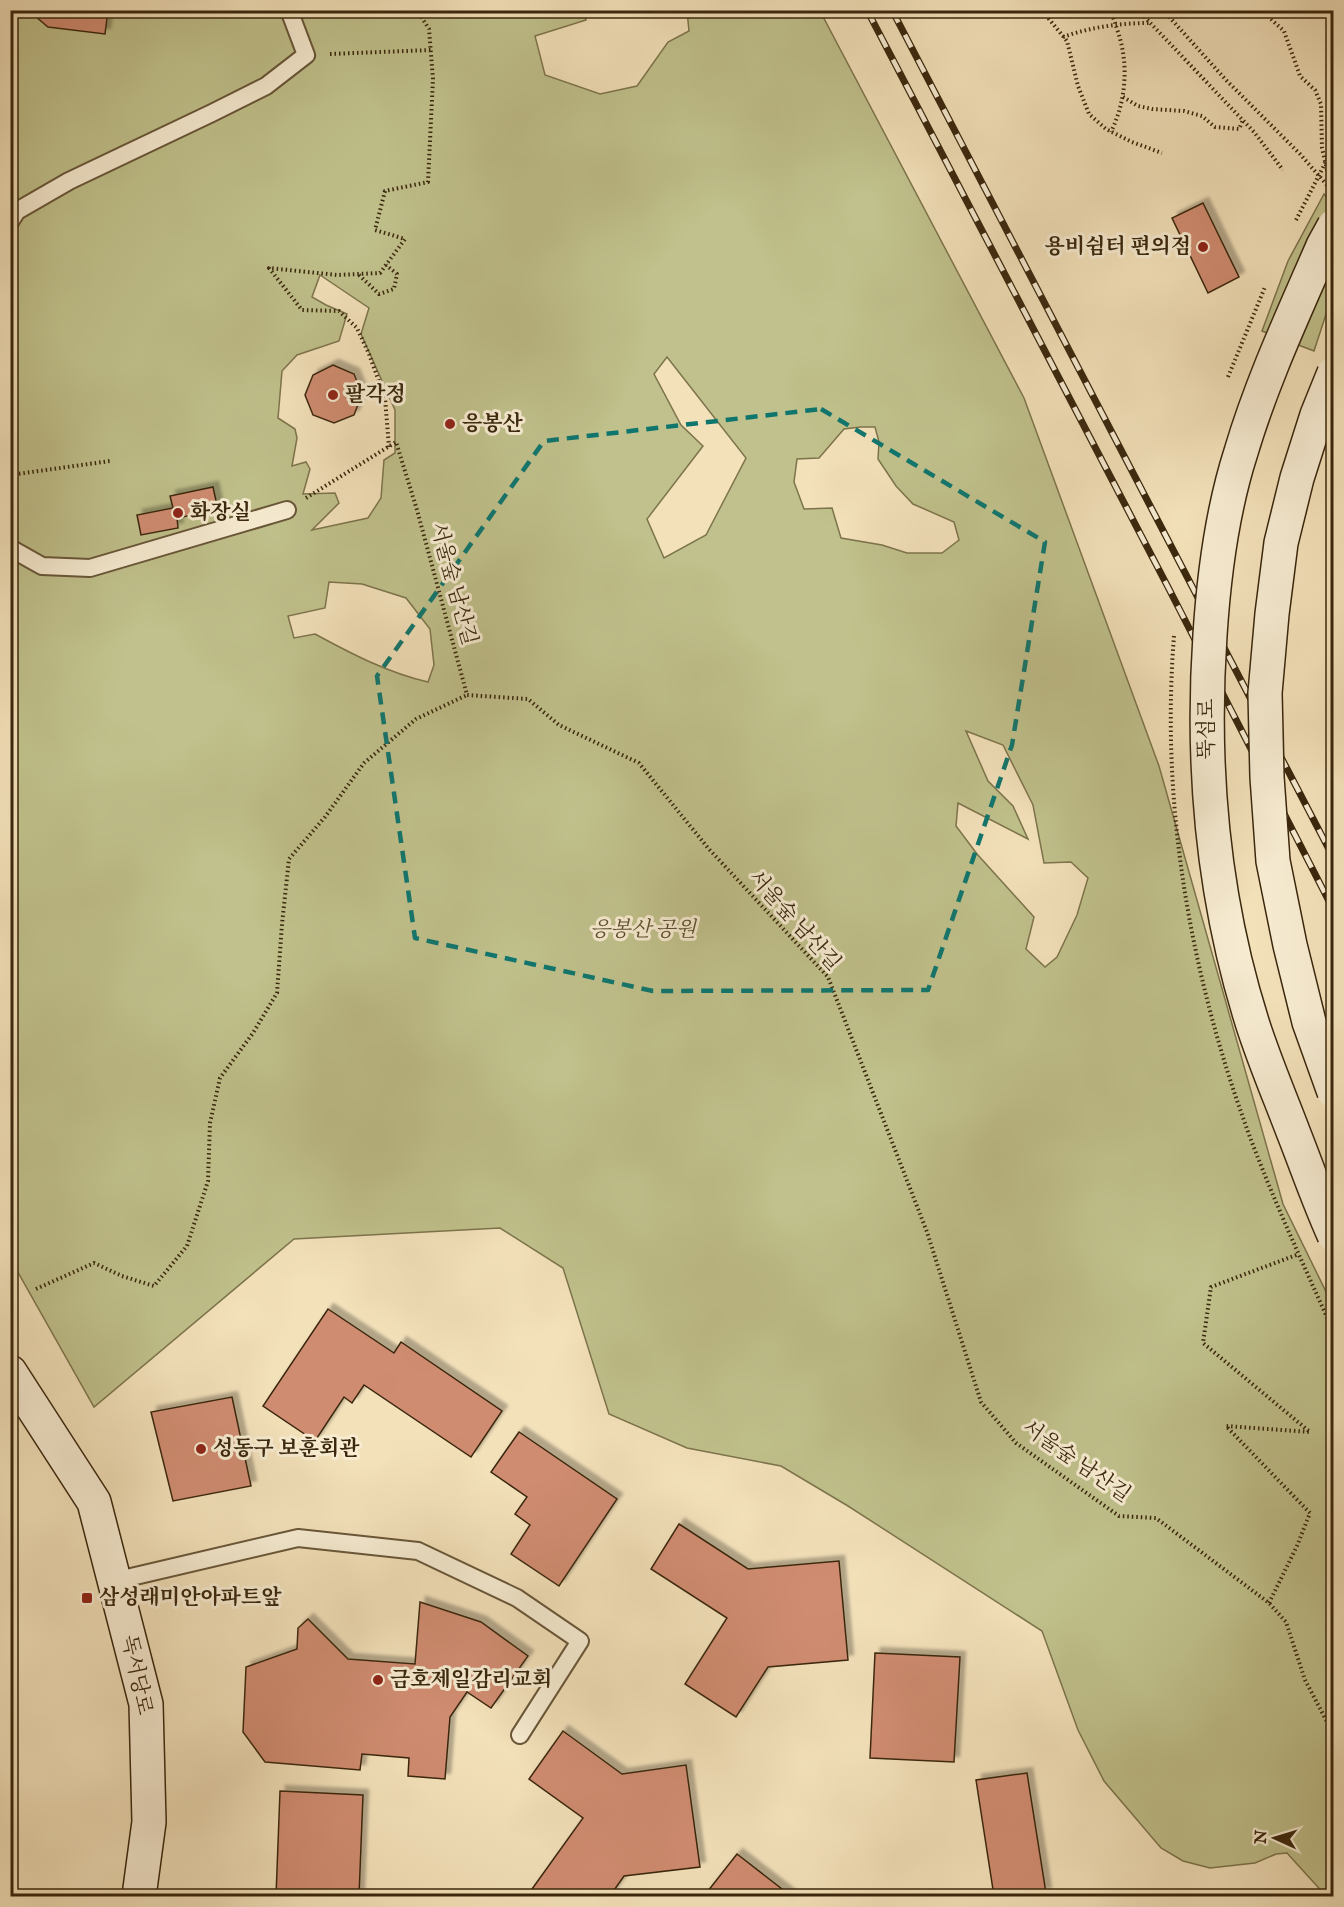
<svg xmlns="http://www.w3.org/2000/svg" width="1344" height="1907" viewBox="0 0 1344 1907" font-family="'IM FELL English','Noto Serif KR',serif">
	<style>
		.green { fill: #c0c18c; stroke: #7d744c; stroke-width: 1.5; fill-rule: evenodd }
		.building { fill: #d08c71; stroke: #3a270d; stroke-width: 1.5; filter: url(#shadow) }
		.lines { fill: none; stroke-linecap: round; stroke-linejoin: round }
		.lane-casing { stroke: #685638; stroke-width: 20 }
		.secondary-casing { stroke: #3a270d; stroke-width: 36 }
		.path { stroke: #3a270d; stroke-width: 4; stroke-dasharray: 1.5 3; stroke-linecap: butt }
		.lane { stroke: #f7ecd2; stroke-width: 16 }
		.secondary { stroke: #f7ecd2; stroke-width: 33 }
		.rail-casing { stroke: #3a270d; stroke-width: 7 }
		.rail { stroke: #f7ecd2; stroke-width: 4.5; stroke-dasharray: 14; stroke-linecap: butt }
		.secondary-bridge-casing { stroke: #3a270d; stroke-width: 36; stroke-linecap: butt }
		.path-bridge { stroke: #3a270d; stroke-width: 4; stroke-dasharray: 1.5 3; stroke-linecap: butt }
		.secondary-bridge { stroke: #f7ecd2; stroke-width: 33 }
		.marked { fill: none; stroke: #0f766e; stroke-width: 4.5; stroke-dasharray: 12 8; stroke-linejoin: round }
		.poi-dot { fill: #8f2418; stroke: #f7ecd2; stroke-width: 2 }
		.labels { text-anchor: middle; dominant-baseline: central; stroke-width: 6; stroke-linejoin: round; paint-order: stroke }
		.poi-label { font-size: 21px; font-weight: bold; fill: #3a270d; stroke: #f7ecd2; text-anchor: start }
		.street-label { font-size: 21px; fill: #3a270d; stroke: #f7ecd2 }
		.park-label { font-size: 21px; font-style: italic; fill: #5c4e2d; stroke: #f7ecd2 }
	</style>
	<defs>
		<filter id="shadow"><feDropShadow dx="5.5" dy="-5.5" stdDeviation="1.5" flood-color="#0004"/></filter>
	</defs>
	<rect width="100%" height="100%" fill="#f3e1ba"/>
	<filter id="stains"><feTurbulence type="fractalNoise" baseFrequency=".00333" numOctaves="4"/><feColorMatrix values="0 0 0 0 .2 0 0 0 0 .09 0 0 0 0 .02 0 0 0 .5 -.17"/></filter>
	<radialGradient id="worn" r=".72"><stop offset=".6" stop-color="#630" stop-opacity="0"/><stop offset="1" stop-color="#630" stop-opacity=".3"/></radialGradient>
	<g class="green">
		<path d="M10,11H584L586,20L535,36L545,75L600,94L637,86L668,42L689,31L687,11H820L1024,398L1159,766L1283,1204L1333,1306V1896H1326L1287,1853L1276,1854L1255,1863L1210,1868L1183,1861L1161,1848L1104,1781L1078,1730L1042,1631L848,1506L781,1466L687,1448L609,1414L563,1268L500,1228L294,1239L94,1407L11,1260ZM320,275L369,308L361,334L395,410V453L384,460L381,498L368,518L312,530L339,503L335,493L303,494L310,469L306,462L292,466L297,438L295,429L278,418L282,371L297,355L339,341L347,314L326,305L312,297ZM667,357L746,458L706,535L664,558L647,519L703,446L681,425L654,374ZM861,427H875L879,442L878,459L896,486L913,504L954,522L959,540L942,553H907L882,545L841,538L832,508L804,509L794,482L797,459L819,458L844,429ZM329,582L362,584L406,598L430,629L434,665L428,682C388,673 350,653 315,634L294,638L288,616L325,608ZM966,731L1003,745L1033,805L1044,863L1071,862L1088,878L1077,915L1057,957L1045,967L1026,949L1034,917L977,854L956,826L958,803L1028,839L1013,806L988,781Z"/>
		<path d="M1324,194L1333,205V293L1314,351L1262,331L1288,261Z"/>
	</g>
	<g class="building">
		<path d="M28,10H108L105,34L48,27Z"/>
		<path d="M1203,203L1239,277L1208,293L1172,218Z"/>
		<path d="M333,365L354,374L362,394L354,415L334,423L313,415L305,395L313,375Z"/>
		<path d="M213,487L218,510L177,518L178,528L141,535L137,515L173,508L170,496Z"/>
		<path d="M328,1309L394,1353L401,1342L502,1411L471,1457L364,1385L352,1403L344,1397L315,1441L263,1406Z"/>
		<path d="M232,1397L251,1486L173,1501L151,1412Z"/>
		<path d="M519,1432L617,1499L559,1586L511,1554L530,1525L515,1514L527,1497L491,1472Z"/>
		<path d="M679,1524L748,1569L839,1561L848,1660L768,1667L736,1717L685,1684L727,1618L651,1569Z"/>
		<path d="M420,1602L481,1622L528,1656L491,1708L467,1692L450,1717L445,1779L408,1776L409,1758L362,1754L360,1770L265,1762L243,1732L246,1667L297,1649L298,1628L308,1619L348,1659L415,1664Z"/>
		<path d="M875,1653L960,1657L954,1762L870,1758Z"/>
		<path d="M563,1731L622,1774L686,1765L700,1867L624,1876L610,1896H527L583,1818L529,1779Z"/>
		<path d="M1027,1773L1046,1893L1022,1896H994L976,1780Z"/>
		<path d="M280,1791L363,1795L359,1896H276Z"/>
		<path d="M737,1854L791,1896H704Z"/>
	</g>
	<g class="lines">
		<defs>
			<g id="lane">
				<path d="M10,222L17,211L69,181L212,113L266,86L306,55L289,10"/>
				<path d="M10,548L42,566L90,568L287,510"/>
				<path d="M114,1581L298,1538L418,1551L517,1598L580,1641L520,1735"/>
			</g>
			<path id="secondary" d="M10,1372L94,1502L146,1704L149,1822L139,1896"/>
		</defs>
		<use href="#lane" class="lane-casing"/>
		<use href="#secondary" class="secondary-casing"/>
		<g class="path">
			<path d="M1045,10L1049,19L1067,41L1078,86L1089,114L1106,129L1132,142L1162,153"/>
			<path d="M1109,10C1114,17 1115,24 1118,32C1129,65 1126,101 1111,132"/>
			<path d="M1138,10L1254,132L1283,170"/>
			<path d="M1163,10L1226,80L1300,154L1334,193"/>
			<path d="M1261,10L1284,31L1300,76L1315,90L1321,104L1322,148L1329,178L1334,185"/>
			<path d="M1063,37C1091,27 1120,23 1150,23"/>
			<path d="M330,54L431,50"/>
			<path d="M1123,97L1138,106L1152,109L1184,111L1202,116L1215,127L1239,129L1243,120"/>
			<path d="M359,275L379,294L394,289L397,274L386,265"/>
			<path d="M389,447L385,398L369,354L357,328L339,311L302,310L269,268L337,275L380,273L405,239L375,230L385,191L428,182L433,79L429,29L417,10"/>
			<path d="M10,475L110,461"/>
			<path d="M306,498L396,442L417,510L467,695L528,699L559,725L639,763L708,848L828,977L927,1232L981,1402L1016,1443L1119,1516L1156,1518L1269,1603L1286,1622L1305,1680L1334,1735"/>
			<path d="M36,1289L94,1263L122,1276L154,1286L187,1246L208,1181L210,1123L220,1078L253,1033L277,993L282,924L289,859L325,817L364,763L416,719L467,695"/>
			<path d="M1269,1603L1297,1546L1310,1513L1226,1426L1310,1432L1203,1343L1211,1287L1299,1254"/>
		</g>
		<use href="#lane" class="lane"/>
		<use href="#secondary" class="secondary"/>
		<defs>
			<g id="rail">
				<path d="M867,10L1169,589L1334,911"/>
				<path d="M892,10L1334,859"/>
			</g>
		</defs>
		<use href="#rail" class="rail-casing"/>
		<use href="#rail" class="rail"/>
		<defs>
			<g id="secondary-bridge">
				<path d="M1334,226L1323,246C1294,313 1262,381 1241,452C1222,511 1214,573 1210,635C1201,768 1212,895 1252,1022C1264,1060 1280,1097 1294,1134C1307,1167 1319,1202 1334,1235"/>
				<path d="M1334,373L1317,415L1297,478L1281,543L1272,614L1265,693L1267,777L1273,861L1290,945L1309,1022L1334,1092"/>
			</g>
		</defs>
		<use href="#secondary-bridge" class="secondary-bridge-casing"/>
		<g class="path-bridge">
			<path d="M1296,220L1334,146"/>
			<path d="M1228,377L1265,287"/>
			<path d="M1174,636C1161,800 1188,961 1242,1115C1268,1189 1302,1261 1334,1333"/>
		</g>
		<use href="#secondary-bridge" class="secondary-bridge"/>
	</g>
	<path class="marked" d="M821,409L1045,542L1012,745L928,990L653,991L415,938L377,676L544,441Z"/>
	<g class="poi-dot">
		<circle cx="1203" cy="247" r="6"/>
		<circle cx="333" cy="395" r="6"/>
		<circle cx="450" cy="424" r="6"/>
		<circle cx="178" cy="513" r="6"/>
		<circle cx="201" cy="1449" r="6"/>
		<rect x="81" y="1592" width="12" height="12" rx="3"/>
		<circle cx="378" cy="1680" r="6"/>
	</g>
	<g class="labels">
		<g class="poi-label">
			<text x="1191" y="247" text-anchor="end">용비쉼터 편의점</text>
			<text x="345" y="395">팔각정</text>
			<text x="462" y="424">응봉산</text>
			<text x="190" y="513">화장실</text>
			<text x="213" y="1449">성동구 보훈회관</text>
			<text x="99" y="1598">삼성래미안아파트앞</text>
			<text x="390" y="1680">금호제일감리교회</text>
		</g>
		<g class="street-label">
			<text transform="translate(453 584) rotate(75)">서울숲 남산길</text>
			<text transform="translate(1207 729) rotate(-90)">뚝섬로</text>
			<text transform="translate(794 921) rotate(48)">서울숲 남산길</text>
			<text transform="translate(1076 1462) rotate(35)">서울숲 남산길</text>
			<text transform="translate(136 1675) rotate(78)">독서당로</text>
		</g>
		<g class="park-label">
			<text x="643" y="930">응봉산 공원</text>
		</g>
	</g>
	<rect width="1344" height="1907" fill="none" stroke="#f3e1ba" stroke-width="36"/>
	<rect x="12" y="12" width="1320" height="1883" fill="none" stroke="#3a270d" stroke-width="3"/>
	<rect x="18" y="18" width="1308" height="1871" fill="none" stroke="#3a270d" stroke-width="1.5"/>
	<g transform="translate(1275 1838) rotate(274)" stroke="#f7ecd2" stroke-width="4.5" paint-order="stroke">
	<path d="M0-4.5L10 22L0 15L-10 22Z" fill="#3a270d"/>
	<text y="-9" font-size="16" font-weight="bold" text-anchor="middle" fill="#3a270d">N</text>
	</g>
	<rect width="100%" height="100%" filter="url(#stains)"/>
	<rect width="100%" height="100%" fill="url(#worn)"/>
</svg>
